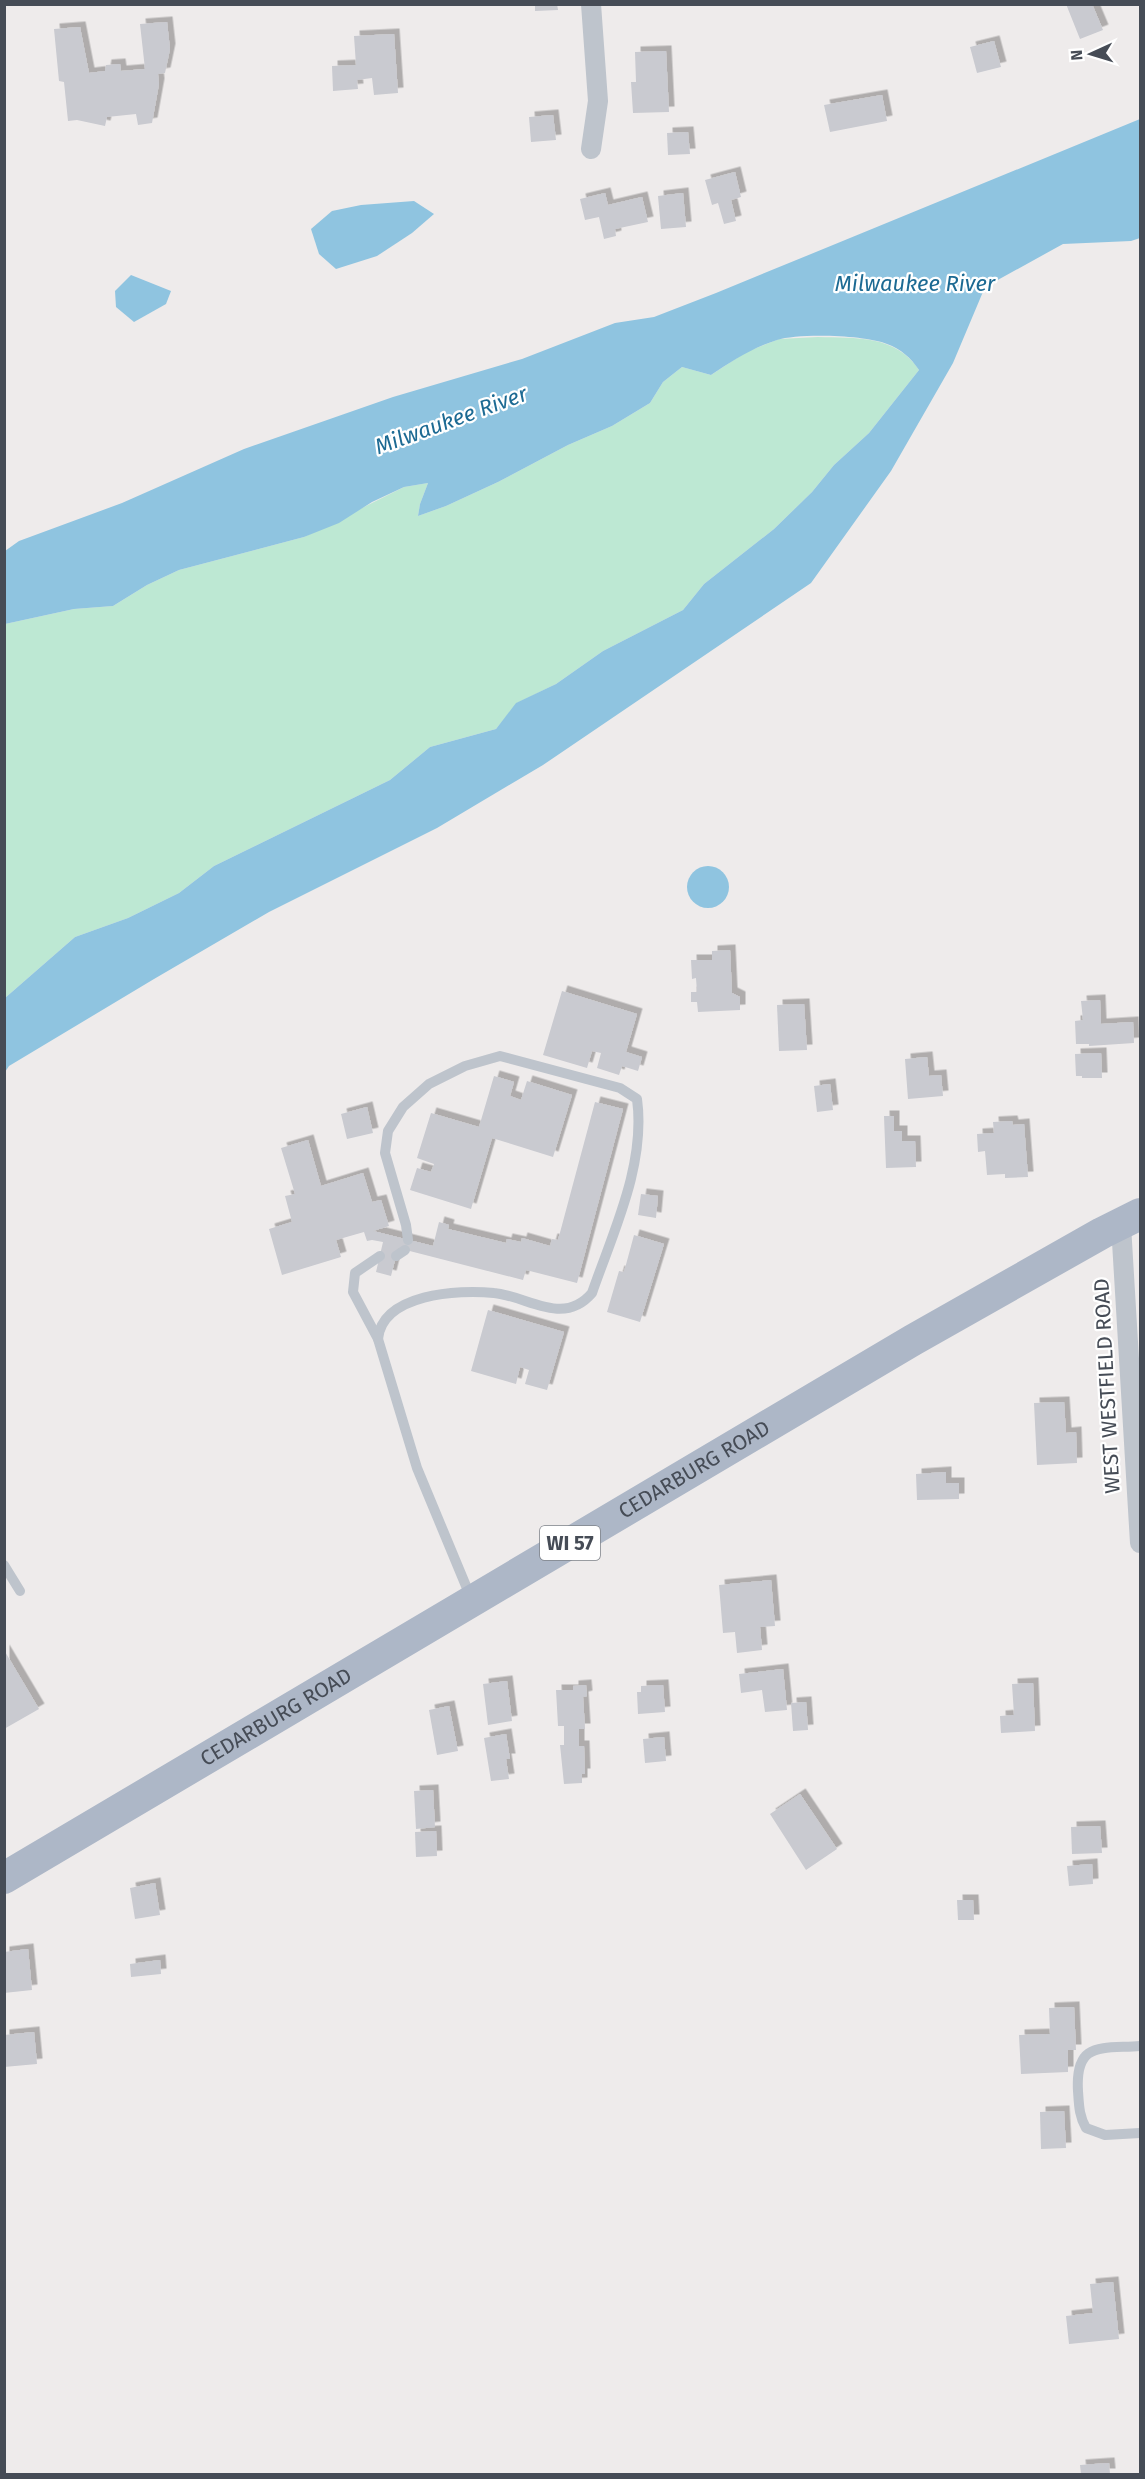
<svg xmlns="http://www.w3.org/2000/svg" width="1145" height="2479" viewBox="0 0 1145 2479" font-family="'Fira Sans',sans-serif">
	<style>
		.green { fill: #bde8d3 }
		.water { fill: #8fc4e0 }
		.building { fill: #c9cad0; filter: url(#shadow) }
		.lines { fill: none; stroke-linecap: round; stroke-linejoin: round }
		.service { stroke: #bec4cc; stroke-width: 10 }
		.minor { stroke: #bec4cc; stroke-width: 20 }
		.primary { stroke: #adb7c7; stroke-width: 32 }
		.labels { text-anchor: middle; dominant-baseline: central; stroke-width: 4.5; stroke-linejoin: round; paint-order: stroke }
		.shield { fill: #fff; stroke: #7e8289; stroke-width: 1.5 }
		.shield-label { font-size: 20px; font-weight: bold; fill: #464c56 }
		.street-label { font-size: 21px; fill: #464c56; stroke: #fff }
		.water-label { font-size: 22px; font-style: italic; fill: #1c6a93; stroke: #fff }
	</style>
	<defs>
		<filter id="shadow"><feDropShadow dx="5.5" dy="-5.5" stdDeviation="0" flood-color="#0004"/></filter>
	</defs>
	<rect width="100%" height="100%" fill="#eeebeb"/>
	<path class="green" d="M818,337C856,338 896,335 919,370L869,433L834,465L812,492L774,529L704,584L683,610L603,651L556,684L517,703L496,729L430,747L390,780L214,866L179,893L128,918L75,937L5,998V624L74,609L113,606L147,585L179,570L304,537L404,487L428,483L420,504L418,516L446,506L498,482L568,445L612,426L650,403L663,382L682,367L711,375L746,352L779,339Z"/>
	<g class="water">
		<path d="M1140,119V238L1131,241L1063,244L985,287L953,363L891,471L811,583L543,765L437,828L269,912L154,979L9,1066L5,1072V998L75,937L128,918L179,893L214,866L390,780L430,747L496,729L516,703L556,684L603,651L683,610L704,584L774,529L812,492L834,465L869,433L919,370C911,358 901,349 887,344C865,335 799,333 777,340C752,348 732,361 711,375L682,367L663,382L650,403L612,426L568,445L498,482L446,506L418,516L420,504L428,483L404,487L372,502L339,523L304,537L179,570L147,585L113,606L74,609L5,624V551L19,541L122,503L244,449L393,397L522,359L615,323L654,317L716,293Z"/>
		<path d="M414,201L434,214L412,233L377,256L336,269L319,254L311,229L332,211L361,205Z"/>
		<path d="M131,275L171,291L166,304L134,322L116,307L115,291Z"/>
		<circle cx="708" cy="887" r="21"/>
	</g>
	<g class="building">
		<path d="M535,4H557L558,10L535,11Z"/>
		<path d="M1066,4H1092L1103,30L1080,39Z"/>
		<path d="M167,22L170,49L165,73L158,74L159,84L152,123L138,125L136,114L107,117L105,126L77,120L68,121L64,82L59,81L54,29L80,27L89,73L105,71L106,65L120,64L121,71L145,69L140,24Z"/>
		<path d="M394,34L398,93L374,95L372,78L357,80L358,89L333,91L332,66L356,65L354,36Z"/>
		<path d="M994,41L1001,67L977,73L970,47Z"/>
		<path d="M666,51L669,112L633,113L631,82H636L635,52Z"/>
		<path d="M882,95L887,121L830,132L824,105Z"/>
		<path d="M553,115L556,140L531,142L529,117Z"/>
		<path d="M688,132L690,154L668,155L667,133Z"/>
		<path d="M735,172L741,197L731,200L736,221L724,224L718,203L712,205L705,180Z"/>
		<path d="M605,193L608,205L642,197L648,222L615,229L616,236L604,239L599,217L585,220L580,199Z"/>
		<path d="M683,193L686,227L661,229L658,196Z"/>
		<path d="M730,950L732,993L740,997V1010L698,1012L697,1002H691V992H697L696,978L692,979L691,960H712V951Z"/>
		<path d="M562,991L637,1014L626,1052L642,1057L638,1071L622,1066L619,1075L597,1068L601,1053L592,1051L587,1068L543,1055Z"/>
		<path d="M1100,1000L1101,1024L1133,1022L1134,1043L1089,1046V1044H1076L1075,1021L1083,1020L1081,1001Z"/>
		<path d="M804,1004L807,1050L779,1051L777,1005Z"/>
		<path d="M1101,1053L1102,1078H1082V1076H1076L1075,1054Z"/>
		<path d="M927,1057L929,1076L941,1075L943,1096L908,1099L905,1059Z"/>
		<path d="M494,1076L514,1082L510,1096L521,1100L527,1081L572,1095L553,1157L492,1138L471,1209L410,1190L417,1168L431,1172L434,1164L417,1158L431,1113L479,1127Z"/>
		<path d="M830,1084L833,1110L817,1112L814,1086Z"/>
		<path d="M595,1102L623,1109L577,1283L526,1270L523,1280L398,1248L391,1276L376,1272L383,1242L372,1240L367,1241L364,1232L336,1240L341,1257L282,1275L269,1229L292,1222L285,1196L295,1194L281,1148L308,1140L321,1186L363,1173L372,1202L381,1200L389,1226L373,1231L433,1246L439,1222L449,1225L448,1229L506,1243L507,1239L521,1242L522,1238L550,1246L552,1239L558,1240Z"/>
		<path d="M367,1107L373,1133L347,1139L341,1114Z"/>
		<path d="M884,1116H894V1131H902V1141H915L916,1167L886,1168Z"/>
		<path d="M1012,1121L1013,1125L1024,1124L1028,1177L1005,1178V1174L987,1175L985,1151L978,1152L977,1134L994,1133L993,1122Z"/>
		<path d="M641,1194L658,1196L656,1218L638,1215Z"/>
		<path d="M634,1235L664,1244L640,1322L607,1312L619,1271L624,1272Z"/>
		<path d="M488,1310L564,1332L547,1390L525,1384L529,1370L520,1367L516,1384L471,1371Z"/>
		<path d="M1064,1402L1066,1433L1076,1432L1077,1463L1037,1465L1034,1403Z"/>
		<path d="M946,1472V1483H959V1499L917,1500L916,1474Z"/>
		<path d="M771,1580L775,1626L760,1627L762,1650L737,1653L735,1632L723,1633L719,1585Z"/>
		<path d="M4,1650L39,1709L4,1729Z"/>
		<path d="M783,1669L787,1710L765,1712L762,1690L741,1693L739,1674Z"/>
		<path d="M507,1681L512,1721L488,1725L483,1684Z"/>
		<path d="M1033,1683L1035,1731L1001,1733L1000,1716L1014,1715L1012,1684Z"/>
		<path d="M586,1685L587,1696L583,1697L585,1729H579V1746H584L585,1774H582V1783L564,1784L560,1745H564V1726H558L556,1690H573V1686Z"/>
		<path d="M663,1685L665,1712L638,1714L637,1692H641V1686Z"/>
		<path d="M806,1702L808,1730L793,1731L791,1703Z"/>
		<path d="M449,1706L458,1751L437,1755L429,1710Z"/>
		<path d="M506,1734L510,1759H506L509,1779L491,1781L484,1738Z"/>
		<path d="M664,1737L666,1761L645,1763L643,1739Z"/>
		<path d="M433,1790L435,1827L416,1829L414,1791Z"/>
		<path d="M800,1794L837,1849L806,1870L770,1814Z"/>
		<path d="M1100,1826L1102,1853L1072,1854L1071,1827Z"/>
		<path d="M436,1831L437,1856L416,1857L415,1832Z"/>
		<path d="M1092,1864L1093,1884L1069,1886L1067,1866Z"/>
		<path d="M155,1883L160,1915L135,1919L130,1888Z"/>
		<path d="M957,1900H973L974,1920H958Z"/>
		<path d="M28,1949L32,1990L4,1993V1952Z"/>
		<path d="M160,1960L161,1974L131,1977L130,1964Z"/>
		<path d="M1074,2007L1076,2050H1068V2072L1021,2074L1019,2035L1050,2034L1049,2008Z"/>
		<path d="M34,2032L37,2064L4,2067V2035Z"/>
		<path d="M1064,2111L1066,2148L1041,2149L1040,2112Z"/>
		<path d="M1113,2282L1119,2339L1069,2344L1066,2316L1093,2313L1090,2284Z"/>
		<path d="M1109,2463L1110,2474H1081L1080,2465Z"/>
	</g>
	<g class="lines">
		<g class="service">
			<path d="M380,1256L355,1273L353,1292L378,1339C382,1294 458,1289 494,1293C528,1296 563,1327 592,1293C613,1232 646,1165 637,1099L620,1088L500,1056L465,1066L429,1084L403,1107L388,1131L385,1153L406,1225L408,1240"/>
			<path d="M396,1256L405,1250"/>
			<path d="M378,1339L417,1468L471,1598"/>
			<path d="M4,1565L20,1591"/>
			<path d="M1140,2046C1101,2049 1075,2041 1078,2091C1079,2105 1079,2116 1086,2128L1105,2135L1140,2133"/>
		</g>
		<g class="minor">
			<path d="M591,149L598,101L591,4"/>
			<path d="M1121,1225L1140,1543"/>
		</g>
		<path class="primary" id="s1" d="M4,1878L913,1340L1102,1233L1140,1214"/>
	</g>
	<g class="labels">
		<rect class="shield" x="540" y="1526" width="60" height="34" rx="4.5"/>
		<g class="shield-label">
			<text x="570" y="1543">WI 57</text>
		</g>
		<g class="street-label">
			<text transform="translate(1107 1386) rotate(-93)">WEST WESTFIELD ROAD</text>
			<text stroke="none"><textPath href="#s1" startOffset="802">CEDARBURG ROAD</textPath></text>
			<text stroke="none"><textPath href="#s1" startOffset="316">CEDARBURG ROAD</textPath></text>
		</g>
		<g class="water-label">
			<text x="915" y="283">Milwaukee River</text>
			<text transform="translate(451 420) rotate(-20)">Milwaukee River</text>
		</g>
	</g>
	<rect width="1145" height="2479" fill="none" stroke="#464c56" stroke-width="12"/>
	<g transform="translate(1091 54) rotate(266)" stroke="#ffffff" stroke-width="4.5" paint-order="stroke">
	<path d="M0-4.5L10 22L0 15L-10 22Z" fill="#464c56"/>
	<text y="-9" font-size="16" font-weight="bold" text-anchor="middle" fill="#464c56">N</text>
	</g>
</svg>
